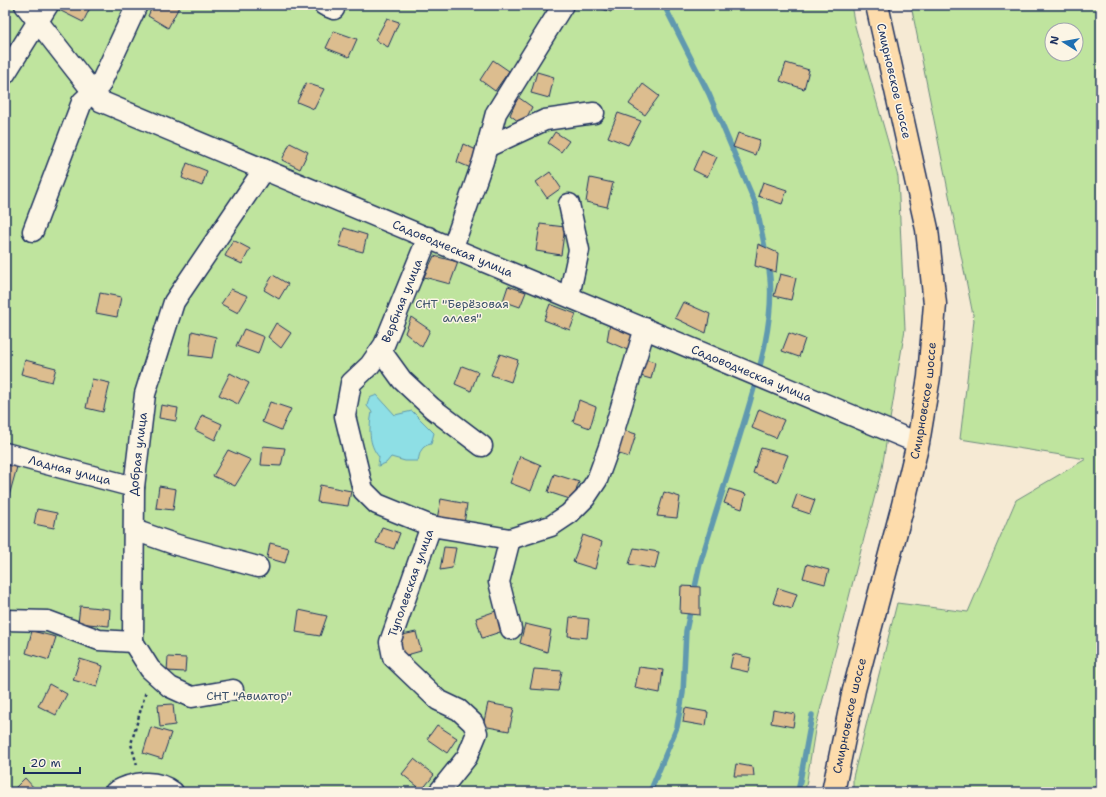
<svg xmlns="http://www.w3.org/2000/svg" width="1106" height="797" viewBox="0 0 1106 797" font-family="'Shantell Sans',sans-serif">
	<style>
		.green { fill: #bfe49e; stroke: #6d8a7e; fill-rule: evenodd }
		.water { fill: #8edfe5; stroke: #6099af }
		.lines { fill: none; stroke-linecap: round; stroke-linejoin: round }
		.stream { stroke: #6099af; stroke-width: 5.5 }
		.building { fill: #dcbd8f; stroke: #1b2f5e }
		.minor-casing { stroke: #1b2f5e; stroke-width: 23 }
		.major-casing { stroke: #1b2f5e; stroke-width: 25 }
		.path { stroke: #1b2f5e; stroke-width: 2.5; stroke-dasharray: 3 3; stroke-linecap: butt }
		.minor { stroke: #fcf5e5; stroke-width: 20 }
		.major { stroke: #fddcac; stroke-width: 22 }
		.labels { text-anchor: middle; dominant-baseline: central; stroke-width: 3; stroke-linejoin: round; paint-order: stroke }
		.street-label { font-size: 12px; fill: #1b2f5e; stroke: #fcf5e5 }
		.park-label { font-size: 12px; fill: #3c536b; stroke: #fcf5e5 }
	</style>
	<rect width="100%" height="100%" fill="#f6ead4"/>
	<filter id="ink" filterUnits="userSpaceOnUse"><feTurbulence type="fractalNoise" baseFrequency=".025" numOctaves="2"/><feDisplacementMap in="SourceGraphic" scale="8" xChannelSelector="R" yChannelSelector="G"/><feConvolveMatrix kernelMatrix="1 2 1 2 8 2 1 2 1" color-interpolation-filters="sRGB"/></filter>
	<g filter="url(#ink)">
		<g class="green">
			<path d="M5,5H851L855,26L898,177L905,329L882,468L815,730L805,792H5Z"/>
			<path d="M911,5H1101V792H853V777L897,603L968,612L1016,500L1086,459L960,439L974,320ZM1052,30H1076V54H1052Z"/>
		</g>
		<path class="water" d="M377,395L395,415L412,411L434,433L431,444C421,446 420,452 418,461H405L391,457L386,463L378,466L379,457C368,444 369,428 372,412L367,406L369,398Z"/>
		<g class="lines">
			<g class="stream">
				<path d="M665,7L709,94L756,205L766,253"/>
				<path d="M694,592L700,564C712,524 725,484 737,445C753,392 779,318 768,264"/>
				<path d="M650,792L677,727L683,693L686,631L691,607"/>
				<path d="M798,792L812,715"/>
			</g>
		</g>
		<g class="building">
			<path d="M57,5H90L91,6L83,22L55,8Z"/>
			<path d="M153,5H180L168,28L148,16Z"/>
			<path d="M592,5H613L611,12Z"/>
			<path d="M387,18L399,22L388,47L375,40Z"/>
			<path d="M334,31L357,39L349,57L326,48Z"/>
			<path d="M493,60L509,71L495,91L480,80Z"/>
			<path d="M786,63L809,70L804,89L780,81Z"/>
			<path d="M537,72L554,77L549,98L531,93Z"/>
			<path d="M306,83L324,89L314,109L297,102Z"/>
			<path d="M643,84L659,96L645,115L629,104Z"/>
			<path d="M518,97L532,107L523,125L510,115Z"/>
			<path d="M618,113L641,121L628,145L608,137Z"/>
			<path d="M555,132L569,141L561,152L548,143Z"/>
			<path d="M738,133L760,140L755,155L733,147Z"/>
			<path d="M290,143L308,152L300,169L282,160Z"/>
			<path d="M463,144L481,152L473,169L457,162Z"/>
			<path d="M702,150L717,157L707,177L693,170Z"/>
			<path d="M187,163L207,171L202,186L182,178Z"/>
			<path d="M550,172L561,188L547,198L536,182Z"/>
			<path d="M590,178L613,183L607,207L586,202Z"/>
			<path d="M763,182L787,190L782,204L758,196Z"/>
			<path d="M540,224L565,227L561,255L536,251Z"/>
			<path d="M344,228L367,235L363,252L339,246Z"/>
			<path d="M233,240L250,249L242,264L225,256Z"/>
			<path d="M758,244L778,253L776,272L755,266Z"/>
			<path d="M434,256L458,262L450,284L424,277Z"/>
			<path d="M780,274L796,278L791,300L774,296Z"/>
			<path d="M273,275L288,284L279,299L264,290Z"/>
			<path d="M508,286L526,292L520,307L503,301Z"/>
			<path d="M231,289L248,296L238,313L221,304Z"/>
			<path d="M100,293L121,297L117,317L96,313Z"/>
			<path d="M683,302L710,314L706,333L675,318Z"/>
			<path d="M550,304L576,314L570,330L544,320Z"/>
			<path d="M411,317L430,330L422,347L405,333Z"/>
			<path d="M276,323L291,333L281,348L268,337Z"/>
			<path d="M610,323L638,334L632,352L607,341Z"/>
			<path d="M244,329L264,337L258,354L236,346Z"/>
			<path d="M192,331L216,337L212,358L189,355Z"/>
			<path d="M789,333L805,339L799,357L782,351Z"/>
			<path d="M500,354L518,360L511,382L491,375Z"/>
			<path d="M642,358L655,362L651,379L637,375Z"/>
			<path d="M25,360L56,368L52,382L21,374Z"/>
			<path d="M462,366L478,372L471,391L455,384Z"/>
			<path d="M230,373L249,383L238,404L219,395Z"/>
			<path d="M92,379L110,383L103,412L86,408Z"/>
			<path d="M579,400L596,407L590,428L573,422Z"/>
			<path d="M270,402L291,409L281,430L262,422Z"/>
			<path d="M161,405L178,408L176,421L159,418Z"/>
			<path d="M759,409L784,420L776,438L752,428Z"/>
			<path d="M202,415L222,424L215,440L195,430Z"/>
			<path d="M623,430L636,434L629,457L616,453Z"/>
			<path d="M263,446L285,448L281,466L261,465Z"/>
			<path d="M761,448L788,455L777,482L753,473Z"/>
			<path d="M228,450L251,460L235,486L213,476Z"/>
			<path d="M520,456L541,465L531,491L510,483Z"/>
			<path d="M5,462L17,467L9,496L5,495Z"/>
			<path d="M554,474L579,482L573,500L548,492Z"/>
			<path d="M320,485L351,491L348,506L317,502Z"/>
			<path d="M159,486L176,489L173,510L156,508Z"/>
			<path d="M729,489L746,494L742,509L724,503Z"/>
			<path d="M664,492L680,497L677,518L657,516Z"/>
			<path d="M797,494L815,500L810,514L792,508Z"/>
			<path d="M441,499L467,504L464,524L437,519Z"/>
			<path d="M37,509L57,513L54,528L34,524Z"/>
			<path d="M382,527L400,533L394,549L376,543Z"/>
			<path d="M583,535L602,542L595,569L573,562Z"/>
			<path d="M270,543L289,548L285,563L267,558Z"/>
			<path d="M444,547L456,548L452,568L440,570Z"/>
			<path d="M634,548L659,552L655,569L629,564Z"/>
			<path d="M807,564L829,570L825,584L803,578Z"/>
			<path d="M681,586L700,587V615L680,613Z"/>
			<path d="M778,588L797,594L792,609L773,603Z"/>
			<path d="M80,606L110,609L109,626L78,623Z"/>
			<path d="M299,610L327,616L320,636L296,632Z"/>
			<path d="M496,611L503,631L482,638L476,618Z"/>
			<path d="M570,617L589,619L587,638L568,636Z"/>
			<path d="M525,624L551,630L547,652L520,643Z"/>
			<path d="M32,631L56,637L49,660L26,653Z"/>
			<path d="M416,632L421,651L403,656L398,636Z"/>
			<path d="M733,654L751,658L748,672L730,668Z"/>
			<path d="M168,657L186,658L185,672L167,671Z"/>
			<path d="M80,659L103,666L97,687L73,680Z"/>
			<path d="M639,667L663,670L660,693L635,688Z"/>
			<path d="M534,669L562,671L558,691L530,689Z"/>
			<path d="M49,684L67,694L56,715L38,706Z"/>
			<path d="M488,703L514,708L509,731L483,726Z"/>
			<path d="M173,704L175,725L160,727L158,705Z"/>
			<path d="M685,708L708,712L706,726L683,722Z"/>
			<path d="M773,710L795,714L793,727L771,723Z"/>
			<path d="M437,725L457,738L447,753L427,739Z"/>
			<path d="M151,727L171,733L162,759L143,753Z"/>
			<path d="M414,759L434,775L422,790L402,774Z"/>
			<path d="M736,764L753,767L754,776H734Z"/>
			<path d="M25,778L35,789L32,792H11Z"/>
		</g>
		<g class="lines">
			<defs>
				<g id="minor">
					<path id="s1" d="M25,5L100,101L918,443"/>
					<path d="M324,5L334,9"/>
					<path d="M5,74L48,5"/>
					<path d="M487,147L545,120L594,113"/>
					<path d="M569,204L579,250L569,296"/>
					<path d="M33,231L82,102L100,85L137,5"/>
					<path d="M428,237L384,345L370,365L351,383L345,416L363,490L377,504L431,526"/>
					<path d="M453,247L483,161L496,113L563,5"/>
					<path d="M381,351L402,380L432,408L482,446"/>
					<path id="s2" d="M5,453L134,487"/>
					<path d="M134,530L177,545L258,567"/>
					<path d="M510,539L499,582L511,629"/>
					<path d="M5,620L48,621L99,640L133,642"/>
					<path id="s3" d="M133,642L134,487L145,394L174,302L264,169"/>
					<path d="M133,642L150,669L170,687L192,697L233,690"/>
					<path d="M115,792C133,782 156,778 173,792"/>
					<path id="s4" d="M439,792L467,757L477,733L473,723L459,710L438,700L393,657L390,642L431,526L510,539L551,526L569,514L585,498L597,480L609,447L645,328"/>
				</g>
				<g id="major">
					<path id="s5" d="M833,792L854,690L902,509L918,443L929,377L935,304L927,229L877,5"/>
				</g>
			</defs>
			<use href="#minor" class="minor-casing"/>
			<use href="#major" class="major-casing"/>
			<path class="path" d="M137,765L131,744L146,691"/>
			<use href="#minor" class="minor"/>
			<use href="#major" class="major"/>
		</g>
	</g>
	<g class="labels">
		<g class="street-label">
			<text transform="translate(894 81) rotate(77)">Смирновское шоссе</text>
			<text stroke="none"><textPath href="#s1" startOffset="504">Садоводческая улица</textPath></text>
			<text transform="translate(402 301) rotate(-68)">Вербная улица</text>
			<text stroke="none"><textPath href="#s1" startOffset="828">Садоводческая улица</textPath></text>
			<text stroke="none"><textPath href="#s5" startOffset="402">Смирновское шоссе</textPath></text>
			<text stroke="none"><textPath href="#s3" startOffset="188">Добрая улица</textPath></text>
			<text stroke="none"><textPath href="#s2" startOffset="67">Ладная улица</textPath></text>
			<text stroke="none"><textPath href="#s4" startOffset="264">Туполевская улица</textPath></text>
			<text stroke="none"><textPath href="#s5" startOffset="78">Смирновское шоссе</textPath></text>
		</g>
		<g class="park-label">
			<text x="462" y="304">СНТ "Берёзовая<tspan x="462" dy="14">аллея"</tspan></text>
			<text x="249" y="696">СНТ "Авиатор"</text>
		</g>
	</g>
	<rect width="1106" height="797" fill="none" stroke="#fcf5e5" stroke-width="20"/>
	<rect x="10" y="10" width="1086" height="777" fill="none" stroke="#1b2f5e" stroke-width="1.5" filter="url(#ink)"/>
	<g transform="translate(1064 42) rotate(281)"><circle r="19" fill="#fcf5e5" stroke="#a2a6af"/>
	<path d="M0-3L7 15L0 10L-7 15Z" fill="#1f6fb2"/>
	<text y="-6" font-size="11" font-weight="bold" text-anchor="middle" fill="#1b2f5e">N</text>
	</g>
	<path d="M24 767v6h56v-6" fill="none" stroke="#1b2f5e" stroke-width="2"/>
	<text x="30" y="767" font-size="12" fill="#1b2f5e" stroke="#fcf5e5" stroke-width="3" paint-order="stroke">20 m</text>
</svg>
